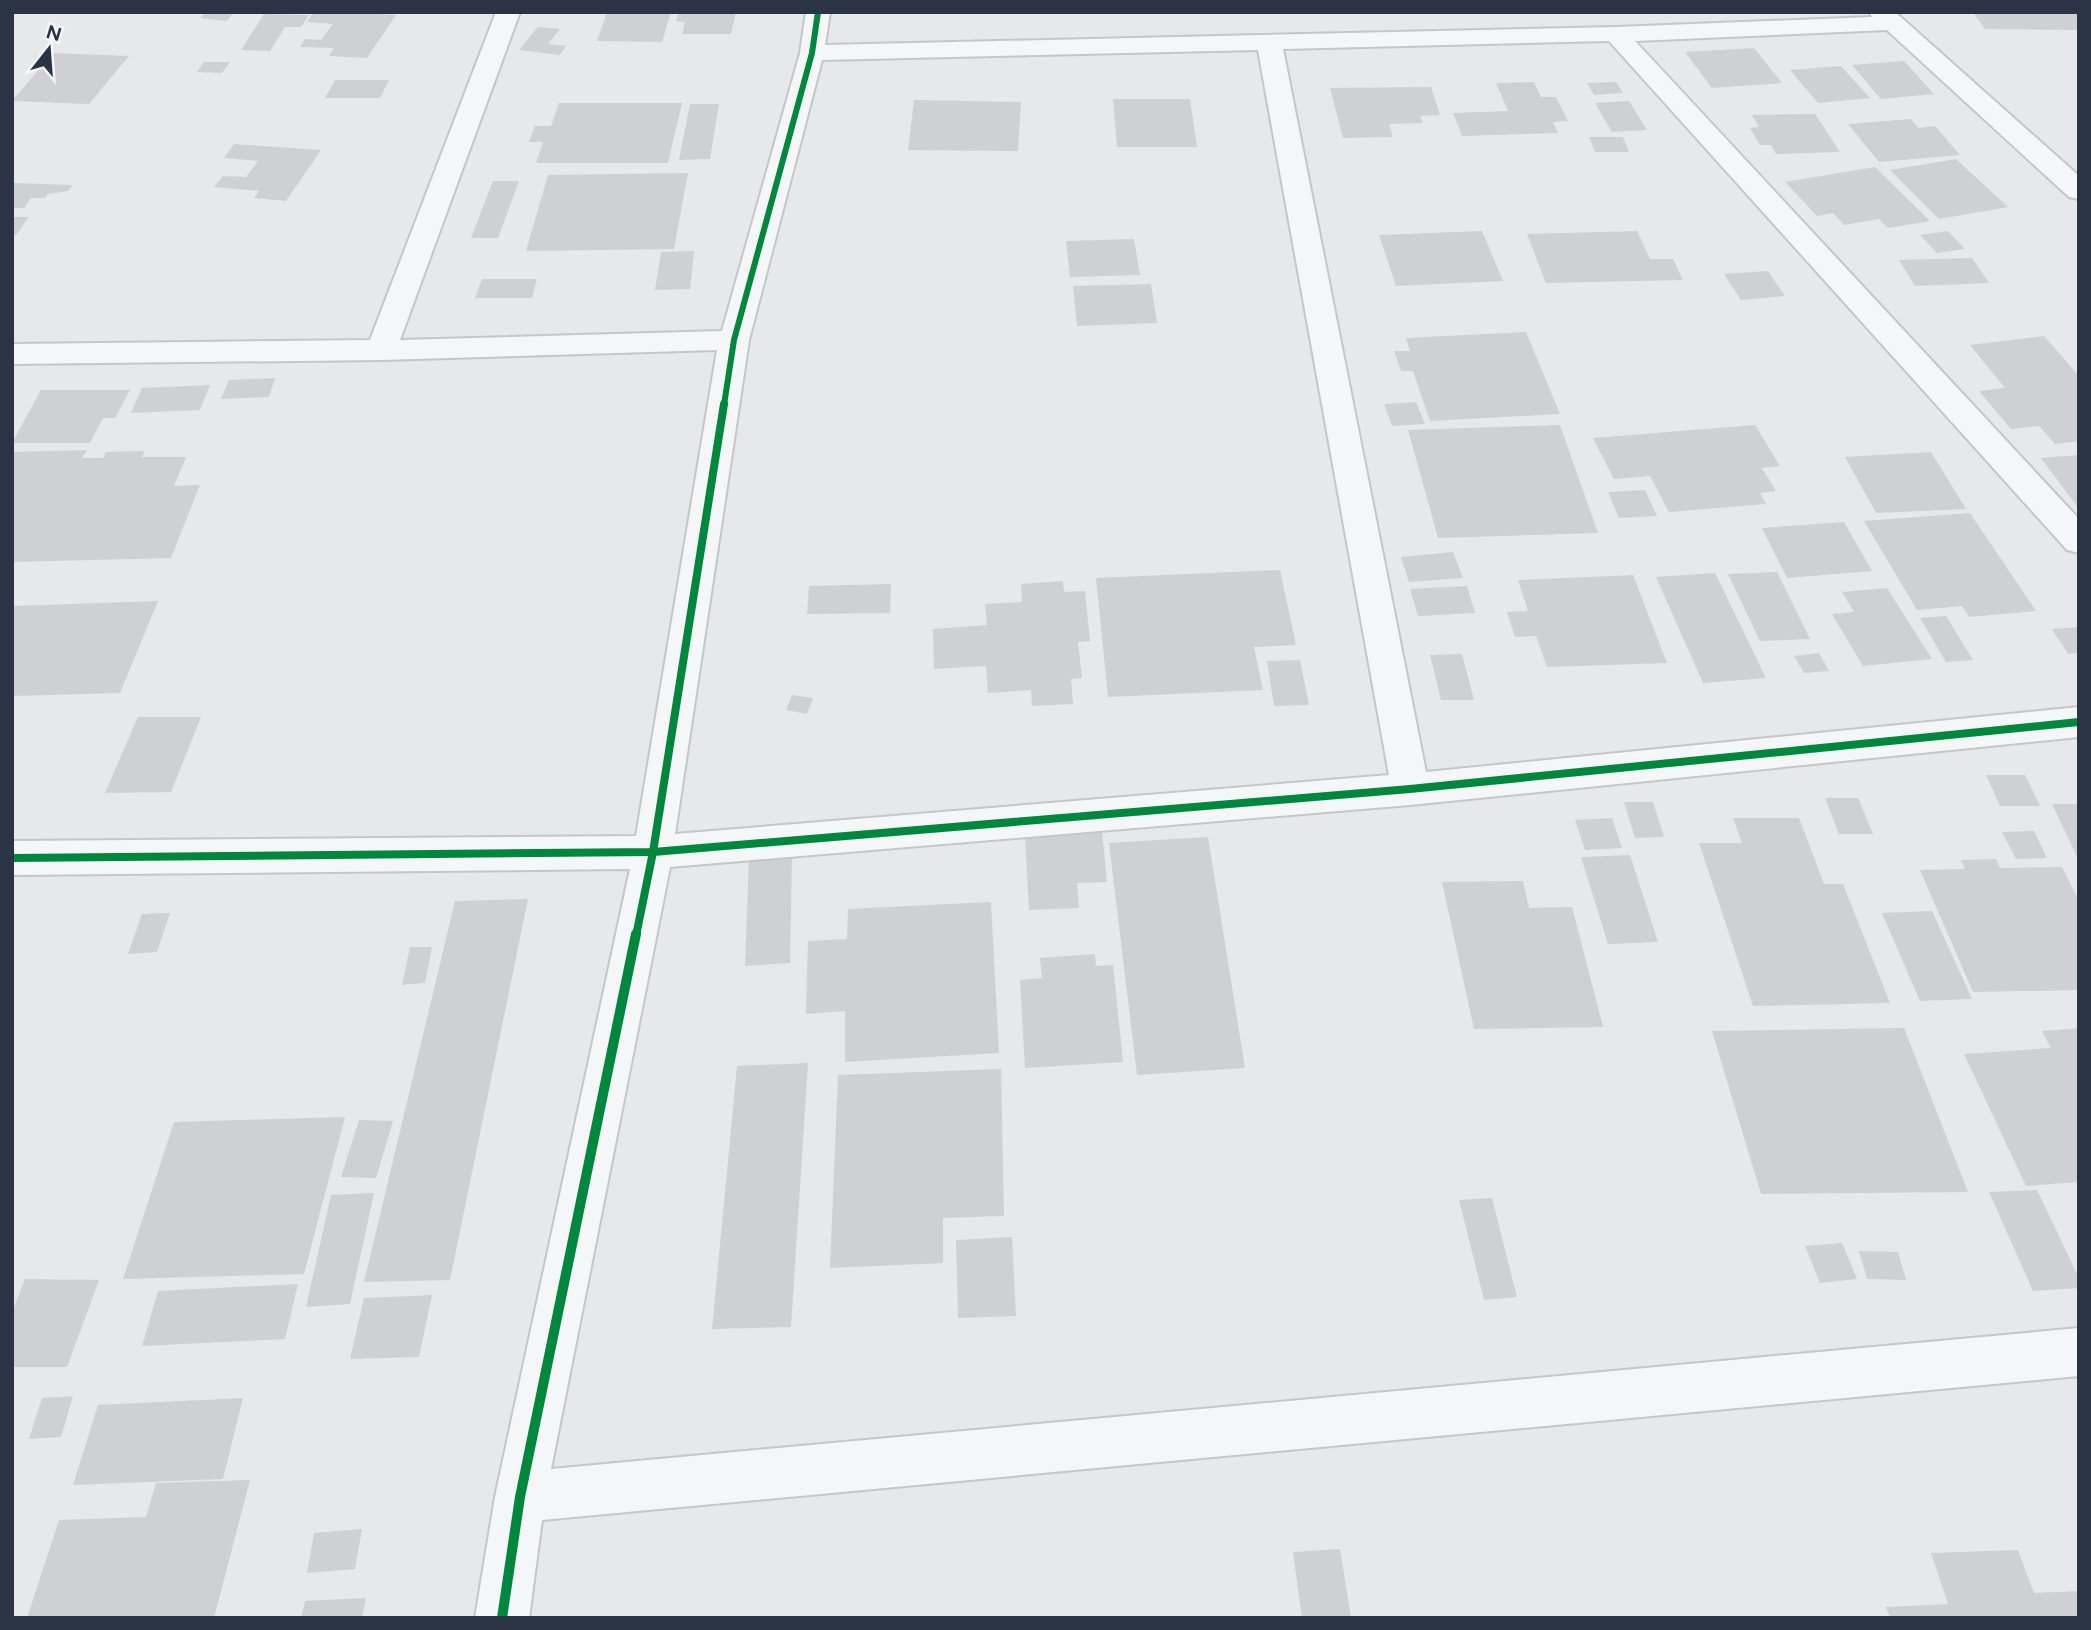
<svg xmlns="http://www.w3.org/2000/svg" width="2091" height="1630" viewBox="0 0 2091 1630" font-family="Figtree,sans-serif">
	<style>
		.building { fill: #ced0d3 }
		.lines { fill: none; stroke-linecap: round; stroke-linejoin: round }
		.minor-casing { stroke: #c4c6c8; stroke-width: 4 }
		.minor { fill: #f5f6f7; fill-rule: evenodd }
		.cycleway-far2-casing { stroke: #f4f6f9; stroke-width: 10 }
		.cycleway-far1-casing { stroke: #f4f6f9; stroke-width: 12 }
		.cycleway-casing { stroke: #f4f6f9; stroke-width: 15 }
		.cycleway-far2 { stroke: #00873e; stroke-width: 6 }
		.cycleway-far1 { stroke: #00873e; stroke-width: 8 }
		.cycleway { stroke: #00873e; stroke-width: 10 }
	</style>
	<rect width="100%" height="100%" fill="#e6e8ea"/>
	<g class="building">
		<path d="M206,12H235L226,21L200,18Z"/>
		<path d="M314,12H343L396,15L367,58L329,56L334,48L300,47L305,39L321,40L333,24L307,22Z"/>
		<path d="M607,12H671L662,42L597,41Z"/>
		<path d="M679,12H736L731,34H682L685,22L676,21Z"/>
		<path d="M1973,12H2079V30L1985,29Z"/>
		<path d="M264,14L309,15L301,27H285L270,51L241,50Z"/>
		<path d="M538,27L560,29L548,44L566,46L560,55L519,50Z"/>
		<path d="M1754,48L1782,83L1712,88L1685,52Z"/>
		<path d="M53,53L129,56L89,104L12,101Z"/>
		<path d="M1904,61L1934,94L1881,99L1852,65Z"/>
		<path d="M204,62H230L222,73L197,72Z"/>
		<path d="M1841,66L1870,98L1818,103L1790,70Z"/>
		<path d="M335,80H389L380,98H325Z"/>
		<path d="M1534,82L1541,97H1556L1568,121L1553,122L1558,133L1462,136L1453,113L1508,111L1496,83Z"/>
		<path d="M1616,82L1623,93L1594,95L1587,83Z"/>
		<path d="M1431,87L1440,115L1420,116L1423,123L1389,124L1393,137L1343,138L1330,88Z"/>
		<path d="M1113,99H1190L1197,147H1117Z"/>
		<path d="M914,100L1021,102L1018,151L908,150Z"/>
		<path d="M1629,101L1647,130L1612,132L1595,103Z"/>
		<path d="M559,103H682L668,163H536L543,142H529L535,126H551Z"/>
		<path d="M690,104H719L710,159L679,160Z"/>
		<path d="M1815,114L1840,152L1776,154L1771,145H1760L1750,128L1759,127L1752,115Z"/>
		<path d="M1911,119L1918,128L1935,126L1960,155L1879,162L1848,124Z"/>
		<path d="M1589,137H1623L1629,152H1595Z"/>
		<path d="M234,144L321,150L286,201L254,198L259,191L214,187L223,176L246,177L258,161L224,158Z"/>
		<path d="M1956,159L2008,207L1939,219L1890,170Z"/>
		<path d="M1875,167L1930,221L1888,228L1879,219L1844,225L1833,213L1817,216L1785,182Z"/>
		<path d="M688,173L674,249L526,251L548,175Z"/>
		<path d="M493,181H519L498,238H471Z"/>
		<path d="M12,183L73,185L68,191L48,194L45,198H31L24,208H12Z"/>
		<path d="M12,217H29L16,235H12Z"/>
		<path d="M1482,231L1503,281L1396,286L1379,235Z"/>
		<path d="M1637,231L1650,259H1673L1683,280L1546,283L1527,234Z"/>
		<path d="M1948,231L1965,249L1937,253L1920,235Z"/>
		<path d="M1134,239L1140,275L1070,277L1066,241Z"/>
		<path d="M694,251L690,289L655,290L661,252Z"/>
		<path d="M1972,258L1989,283L1915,286L1899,260Z"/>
		<path d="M1768,271L1785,296L1741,300L1724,274Z"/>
		<path d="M482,279H537L532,298H475Z"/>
		<path d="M1151,284L1157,323L1077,326L1073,286Z"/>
		<path d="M1526,332L1560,414L1430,421L1413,371H1401L1394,351H1410L1406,338Z"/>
		<path d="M2044,336L2079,376V441L2055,444L2039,426L2011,429L1979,391L2005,388L1970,345Z"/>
		<path d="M275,378L269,397L221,399L229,380Z"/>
		<path d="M210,385L200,410L131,413L142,388Z"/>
		<path d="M41,390H130L115,418H103L90,443H12Z"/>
		<path d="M1416,402L1425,424L1392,426L1384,404Z"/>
		<path d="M1560,425L1598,533L1438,538L1408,430Z"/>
		<path d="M1755,425L1780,466L1762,468L1776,491L1760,493L1766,504L1669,512L1650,476L1614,479L1593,438Z"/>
		<path d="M87,450L82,458H103L106,452L145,451L142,457H186L174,486L200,485L171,558L12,562V452Z"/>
		<path d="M1931,452L1966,509L1876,513L1845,457Z"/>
		<path d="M2079,455V509L2041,458Z"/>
		<path d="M1645,490L1657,516L1619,518L1608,492Z"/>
		<path d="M1970,513L2036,611L1969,617L1962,606L1917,610L1864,521Z"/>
		<path d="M1844,522L1872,571L1787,578L1762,528Z"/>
		<path d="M1453,552L1463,578L1409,582L1401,557Z"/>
		<path d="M1280,570L1296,645L1254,647L1263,690L1108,697L1096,578Z"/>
		<path d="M1777,572L1810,639L1760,641L1728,574Z"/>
		<path d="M1715,573L1766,678L1703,683L1656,577Z"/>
		<path d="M1633,575L1667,663L1547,667L1536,636L1515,637L1507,612L1528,611L1518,580Z"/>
		<path d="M1063,581L1064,592L1085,591L1090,641L1078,642L1082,678L1071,679L1073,704L1032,706L1031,690L988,693L986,666L934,669L933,629L987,625L985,604L1022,602L1021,584Z"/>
		<path d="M891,584L890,613L807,614L809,586Z"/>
		<path d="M1467,586L1475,613L1418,616L1410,589Z"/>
		<path d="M1887,588L1932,659L1863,666L1832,614L1854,612L1842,592Z"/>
		<path d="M158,601L120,693L12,696V606Z"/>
		<path d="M1946,616L1973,660L1946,662L1920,618Z"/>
		<path d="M2079,627V653L2068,654L2052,629Z"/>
		<path d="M1819,653L1829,671L1804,673L1794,656Z"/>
		<path d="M1462,654L1474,700H1441L1430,655Z"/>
		<path d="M1300,660L1309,705L1274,706L1267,661Z"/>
		<path d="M792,695L813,698L807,714L786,710Z"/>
		<path d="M138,717H201L171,792L105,793Z"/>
		<path d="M1986,775H2025L2040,806H2000Z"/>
		<path d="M1825,798H1858L1873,834H1839Z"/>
		<path d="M1624,802H1653L1664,837L1635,838Z"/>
		<path d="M2052,804H2079V861Z"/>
		<path d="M1612,818L1622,848L1585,850L1575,820Z"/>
		<path d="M1733,818H1799L1824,884H1843L1890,1003L1753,1006L1699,843H1742Z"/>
		<path d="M2034,831L2047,858L2016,859L2002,832Z"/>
		<path d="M1102,832L1107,882L1077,883L1079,908L1029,910L1025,835Z"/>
		<path d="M1208,837L1245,1068L1137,1075L1109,843Z"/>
		<path d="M792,854L790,963L745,966L749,857Z"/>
		<path d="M1630,855L1658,942L1608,944L1581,857Z"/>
		<path d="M1996,859L2000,868L2062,867L2079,901V990L1973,992L1920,870L1965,869L1961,860Z"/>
		<path d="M1523,881L1529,908L1572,907L1603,1027L1474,1029L1442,882Z"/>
		<path d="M528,899L450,1280L364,1282L455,901Z"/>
		<path d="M991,902L999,1053L845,1062V1011L806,1014L808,941L847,939L848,909Z"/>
		<path d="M1932,911L1972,999L1920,1001L1882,913Z"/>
		<path d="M170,913L157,952L128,954L142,914Z"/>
		<path d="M410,947H432L425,983L402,985Z"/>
		<path d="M1095,954L1096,966L1113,965L1123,1062L1025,1068L1020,980L1042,978L1040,958Z"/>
		<path d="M1904,1028L1968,1192L1761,1194L1712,1031Z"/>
		<path d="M2079,1028V1182L2026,1186L1964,1054L2051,1048L2042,1031Z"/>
		<path d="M808,1063L791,1327L712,1329L737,1066Z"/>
		<path d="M1001,1069L1004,1216L943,1218V1263L830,1268L838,1075Z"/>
		<path d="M345,1117L304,1274L123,1279L174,1122Z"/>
		<path d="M359,1120L393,1121L376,1178L341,1177Z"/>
		<path d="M2037,1190L2079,1278V1288L2033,1291L1989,1192Z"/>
		<path d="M374,1193L350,1304L306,1307L331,1195Z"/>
		<path d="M1492,1198L1517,1297L1484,1300L1459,1200Z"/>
		<path d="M1012,1237L1016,1316L958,1318L956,1240Z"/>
		<path d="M1842,1243L1857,1279L1820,1283L1805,1246Z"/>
		<path d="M1859,1251L1898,1252L1906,1280L1867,1279Z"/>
		<path d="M25,1279L99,1280L67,1367H12V1312Z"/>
		<path d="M298,1284L285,1339L142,1346L158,1291Z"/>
		<path d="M432,1295L419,1357L350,1359L364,1298Z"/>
		<path d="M73,1396L61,1437L29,1439L42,1398Z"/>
		<path d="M243,1398L223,1479L73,1485L98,1405Z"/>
		<path d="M250,1480L214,1618H27L59,1520L146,1517L156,1483Z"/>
		<path d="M362,1529L355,1569L307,1573L314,1533Z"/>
		<path d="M1340,1549L1351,1618H1302L1293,1552Z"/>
		<path d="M2018,1550L2034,1593L2079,1591V1618H1890L1886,1607L1948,1604L1931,1553Z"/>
		<path d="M366,1598L362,1618H301L305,1601Z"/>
	</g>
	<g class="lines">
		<defs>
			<path id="minor" d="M496,12H520L400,340L722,331L800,53L806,12H830L825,45L1616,27L1872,17L1869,12H1895L2079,176V199L2069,197L1887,30L1635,41L2079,519V553L2067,550L1609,41L1283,49L1426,772L2079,707V737L1410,805L670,867L551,1469L2079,1328V1376L542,1520L529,1618H475L495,1497L630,869L12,875V841L636,836L717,350L381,360L12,364V344L370,340ZM1258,50L1389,775L675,834L749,340L822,60Z"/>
		</defs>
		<use href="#minor" class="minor-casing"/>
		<use href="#minor" class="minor"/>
		<defs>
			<path id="cycleway-far2" d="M724,405L734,340L812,53L818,12"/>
			<g id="cycleway-far1">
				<path d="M12,858L653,852L1410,789L2079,722"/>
				<path d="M636,936L653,852L724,404"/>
			</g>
			<path id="cycleway" d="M502,1618L520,1497L636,934"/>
		</defs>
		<use href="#cycleway-far2" class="cycleway-far2-casing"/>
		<use href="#cycleway-far1" class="cycleway-far1-casing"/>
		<use href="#cycleway" class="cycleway-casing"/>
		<use href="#cycleway-far2" class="cycleway-far2"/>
		<use href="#cycleway-far1" class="cycleway-far1"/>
		<use href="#cycleway" class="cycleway"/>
	</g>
	<rect width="2091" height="1630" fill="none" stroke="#2b3445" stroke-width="28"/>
	<g transform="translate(49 49) rotate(17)" stroke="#f4f6f9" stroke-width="5" paint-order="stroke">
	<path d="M0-5L12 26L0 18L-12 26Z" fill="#2b3445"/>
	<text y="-10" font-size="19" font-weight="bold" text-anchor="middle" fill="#2b3445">N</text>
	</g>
</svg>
